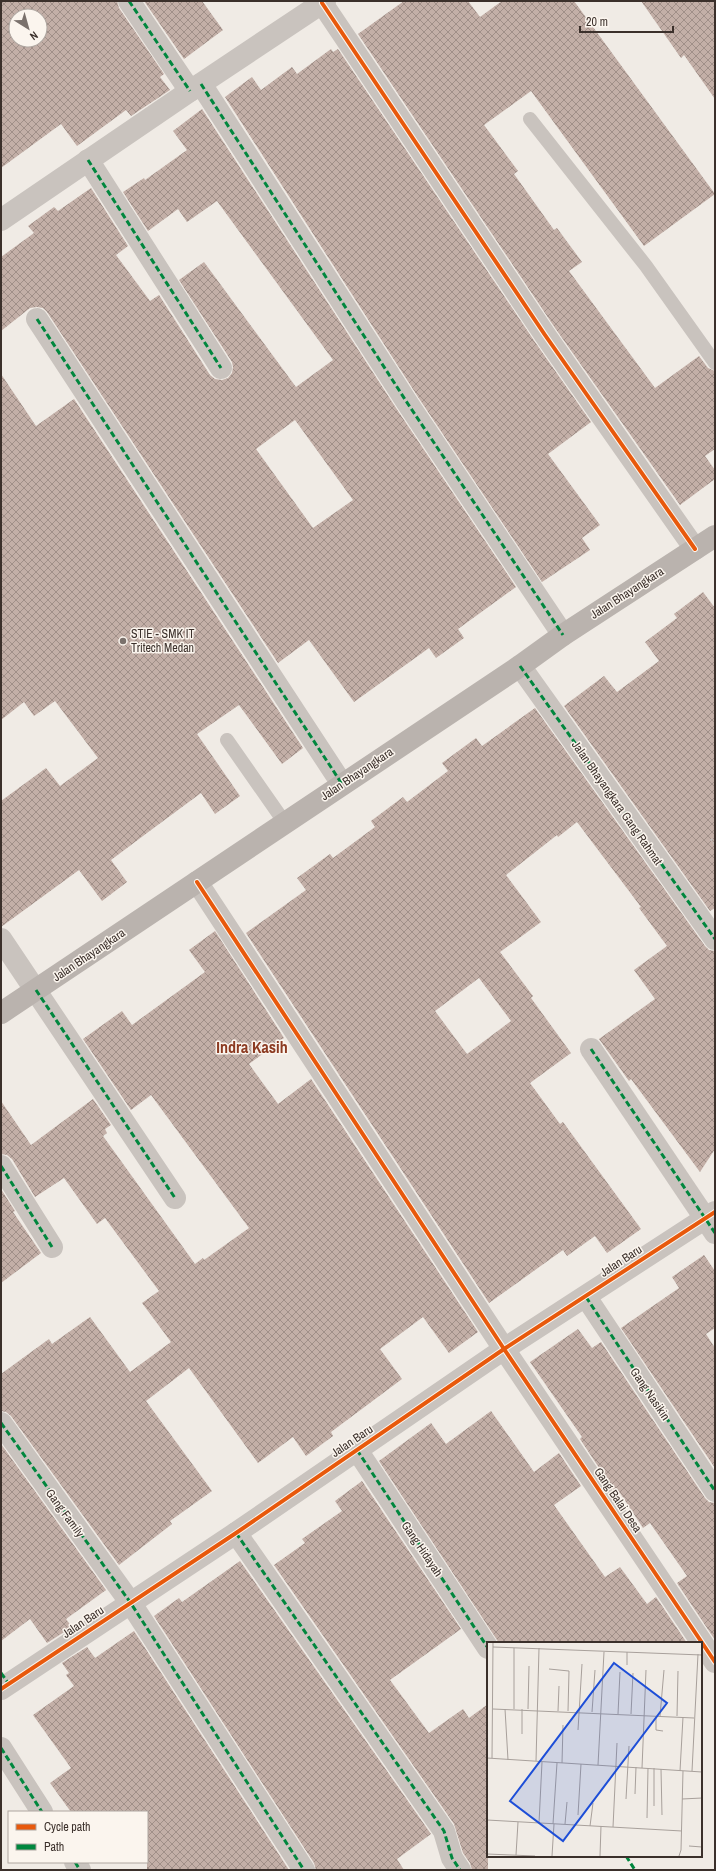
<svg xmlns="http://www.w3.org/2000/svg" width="716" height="1871" viewBox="0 0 716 1871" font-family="'Archivo Narrow',sans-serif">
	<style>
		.building { fill: url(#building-cross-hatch); fill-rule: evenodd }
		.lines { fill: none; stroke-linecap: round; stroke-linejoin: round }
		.path { stroke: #c2bbb6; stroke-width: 2.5; stroke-dasharray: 2 2; stroke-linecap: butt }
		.service { stroke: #c9c3be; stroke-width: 14 }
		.minor { stroke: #c9c3be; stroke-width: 22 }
		.secondary { stroke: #bab3ae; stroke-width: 22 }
		.quiet { stroke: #00873e; stroke-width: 3; stroke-dasharray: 6 3; stroke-linecap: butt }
		.cycleway-casing { stroke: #fbf5ee; stroke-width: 6 }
		.cycleway { stroke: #e8590c; stroke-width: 4 }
		.poi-dot { fill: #7a716c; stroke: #fbf5ee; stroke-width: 1.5 }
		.labels { text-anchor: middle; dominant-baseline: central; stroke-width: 3; stroke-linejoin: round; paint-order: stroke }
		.street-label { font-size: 12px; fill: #3b302b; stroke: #fbf5ee }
		.poi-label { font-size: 12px; fill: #3b302b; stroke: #fbf5ee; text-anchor: start }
		.district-label { font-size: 16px; font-weight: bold; fill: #8c3b22; stroke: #fbf5ee }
		.inset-road { fill: none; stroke: #a8a09b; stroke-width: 1 }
		.view { fill: #1d4ed8; fill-opacity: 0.15; stroke: #1d4ed8; stroke-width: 2 }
		.inset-edge { fill: none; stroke: #3b302b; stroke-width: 2 }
	</style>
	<defs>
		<pattern id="building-cross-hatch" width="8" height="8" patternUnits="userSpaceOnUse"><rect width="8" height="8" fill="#c3afa7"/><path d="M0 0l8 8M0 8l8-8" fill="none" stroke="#a08f88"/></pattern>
	</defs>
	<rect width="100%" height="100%" fill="#f0ebe5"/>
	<g class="building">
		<path d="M1,1H117L119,8L164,74L160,77L170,90L131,116L126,110L77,146L61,124L1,168ZM16,16H40V40H16Z"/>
		<path d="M144,1H202L223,30L184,59Z"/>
		<path d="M404,1H468L480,17L502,1H574L715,194L644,246L531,91L484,125L518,171L514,174L554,230L557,228L582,262L569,271L655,388L699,356L708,368L715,371V449L705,456L715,470V479L680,505L555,328L358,34Z"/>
		<path d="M641,1H715V99L684,55L681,58Z"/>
		<path d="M331,49L333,52L338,49L535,342L591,422L548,454L600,525L582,538L590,550L542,582L418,397L225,97L252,77L261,90L292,67L297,74Z"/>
		<path d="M202,109L398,411L516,587L458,629L464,638L436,658L429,648L354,702L309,640L278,663L47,312L43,308L37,307L30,308L1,331V257L34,233L28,226L54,207L58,211L91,188L128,246L116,255L150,301L159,295L210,375L215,379L222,380L228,378L232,373L233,367L232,362L179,280L204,262L296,387L333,360L217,201L187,222L178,209L148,231L123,192L144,178L145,180L187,150L173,131ZM295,420L353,500L313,528L256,449Z"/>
		<path d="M1,374L36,426L74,399L303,748L282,764L239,705L197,734L240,796L215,814L201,793L147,833L111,860L127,882L102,901L79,870L1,927V801L46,768L60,786L98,758L55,701L34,716L24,702L1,720Z"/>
		<path d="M703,592L715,608V908L710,911L564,706L604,676L617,692L659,661L645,642L677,618L674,614Z"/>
		<path d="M535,708L705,946L709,950L715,951V1149L700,1172L631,1079L629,1081L599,1039L655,999L634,970L667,946L639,908L641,907L577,822L558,837L557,835L506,875L541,922L500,952L533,996L531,998L571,1053L530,1083L560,1124L563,1122L641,1229L607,1253L595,1236L567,1256L563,1250L489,1303L246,933L306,890L297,878L330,854L333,858L375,827L371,821L403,797L407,802L448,771L442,763L476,738L482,746ZM479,978L511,1021L467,1054L435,1011Z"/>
		<path d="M215,931L284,1038L249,1064L278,1104L311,1079L478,1332L449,1353L423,1317L380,1349L402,1379L331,1432L333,1436L306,1456L293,1437L258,1463L189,1368L146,1401L212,1491L170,1521L172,1524L119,1565L11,1416L6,1412L1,1411V1374L49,1339L52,1344L90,1317L130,1372L171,1342L142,1303L159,1291L105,1218L97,1224L64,1178L35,1197L12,1159L7,1155L1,1154V1101L31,1145L93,1099L111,1125L105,1129L107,1133L103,1136L195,1264L203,1258L204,1260L249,1228L151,1095L131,1110L83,1039L122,1011L132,1025L205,972L189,950Z"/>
		<path d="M1,1189L15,1211L13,1212L41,1253L1,1283Z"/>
		<path d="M704,1255L715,1271V1328L706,1334L715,1348V1468L621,1328L679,1288L672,1277Z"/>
		<path d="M578,1329L592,1348L601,1342L705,1498L709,1502L715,1503V1640L677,1583L687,1576L650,1523L643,1528L620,1493L617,1495L580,1439L582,1437L530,1362Z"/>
		<path d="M491,1411L534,1472L559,1453L581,1486L554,1505L605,1577L620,1567L647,1604L656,1597L687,1643H499L379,1461L431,1423L446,1444Z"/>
		<path d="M1,1444L106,1590L66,1619L72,1627L47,1643L30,1619L1,1641Z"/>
		<path d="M362,1481L461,1629L390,1680L429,1733L463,1709L469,1718L488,1704V1870H472L470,1863L463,1853L454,1824L274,1565L305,1543L302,1539L342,1511L335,1501Z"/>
		<path d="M240,1561L431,1834L397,1859L404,1870H316L314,1863L154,1616L179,1598L182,1602Z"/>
		<path d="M134,1631L289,1870H147V1812H71L50,1783L71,1768L33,1715L74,1686L66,1675L69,1673L62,1663L87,1647L95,1658Z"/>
	</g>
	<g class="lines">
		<path class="path" d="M711,839L715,844"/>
		<g class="service">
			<path d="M530,119L646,266L715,363"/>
			<path d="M227,740L285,823"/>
		</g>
		<g class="minor">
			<path d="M129,1L190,91"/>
			<path d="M322,3L545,335L695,549"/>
			<path d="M201,84L408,404L563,635"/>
			<path d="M88,160L221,368"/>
			<path d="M1,220L190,91L325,1"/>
			<path d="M37,319L342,784"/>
			<path d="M520,666L715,939"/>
			<path d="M197,882L504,1349L715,1662"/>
			<path d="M1,939L175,1198"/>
			<path d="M591,1049L715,1233"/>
			<path d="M1,1166L52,1247"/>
			<path d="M586,1297L715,1491"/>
			<path d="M1,1423L130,1602L304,1870"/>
			<path d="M357,1450L488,1648"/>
			<path d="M236,1533L444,1831L452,1858L460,1870"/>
			<path d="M1,1689L236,1533L504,1349L715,1212"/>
			<path d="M1,1748L42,1812"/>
			<path d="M75,1862L80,1870"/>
		</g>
		<path class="secondary" d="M1,1013L520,666L563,635L715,536"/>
		<g class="quiet">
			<path d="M129,1L190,91"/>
			<path d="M201,84L408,404L563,635"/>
			<path d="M88,160L221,368"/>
			<path d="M37,319L342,784"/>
			<path d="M520,666L715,939"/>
			<path d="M36,990L175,1198"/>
			<path d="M591,1049L715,1233"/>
			<path d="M1,1166L52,1247"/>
			<path d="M586,1297L715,1491"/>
			<path d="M1,1423L130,1602L304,1870"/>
			<path d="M357,1450L488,1648"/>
			<path d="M236,1533L444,1831L452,1858L460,1870"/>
			<path d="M1,1673L9,1684"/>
			<path d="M1,1748L42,1812"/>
			<path d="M626,1856L635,1870"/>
			<path d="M75,1862L80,1870"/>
		</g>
		<defs>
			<g id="cycleway">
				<path d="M322,3L545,335L695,549"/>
				<path d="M197,882L504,1349L715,1662"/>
				<path d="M1,1689L236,1533L504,1349L715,1212"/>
			</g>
		</defs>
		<use href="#cycleway" class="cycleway-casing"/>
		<use href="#cycleway" class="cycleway"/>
	</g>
	<circle class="poi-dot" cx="123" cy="641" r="4"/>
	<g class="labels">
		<g class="street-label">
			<text transform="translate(627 593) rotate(-33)">Jalan Bhayangkara</text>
			<text transform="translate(357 774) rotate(-34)">Jalan Bhayangkara</text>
			<text transform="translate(617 803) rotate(55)">Jalan Bhayangkara Gang Rahmat</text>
			<text transform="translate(89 955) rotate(-34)">Jalan Bhayangkara</text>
			<text transform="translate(621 1261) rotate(-33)">Jalan Baru</text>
			<text transform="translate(650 1394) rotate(56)">Gang Nasikin</text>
			<text transform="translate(352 1441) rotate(-34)">Jalan Baru</text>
			<text transform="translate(618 1500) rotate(56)">Gang Balai Desa</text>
			<text transform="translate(65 1513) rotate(54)">Gang Family</text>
			<text transform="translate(422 1549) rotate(56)">Gang Hidayah</text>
			<text transform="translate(83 1622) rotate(-34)">Jalan Baru</text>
		</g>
		<g class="poi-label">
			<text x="131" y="634">STIE - SMK IT<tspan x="131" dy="14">Tritech Medan</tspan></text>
		</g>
		<g class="district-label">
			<text x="252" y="1047">Indra Kasih</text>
		</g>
	</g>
	<g transform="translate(487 1642)">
		<rect width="215" height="215" fill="#f0ebe5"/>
		<path class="inset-road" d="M6,5L215,13M27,6V67M140,10V23M62,27L82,29L81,69M6,67L207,76M18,67L21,118M35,67V92M41,67L42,24M71,69L72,44M105,70L108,28M131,72L133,30M144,72L146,31M169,74V88L176,89M173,74L177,28M190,74L191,29M91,88L95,22M0,116L215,130M5,116L6,1M49,119L52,6M75,121L76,83M111,123L117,10M155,126L159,28M174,127L175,173M193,129L196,75M205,129L211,12M148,152L149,125M139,157L142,104M195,157L215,156M167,164V126M91,173L94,122M160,176L161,126M0,178L195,189M52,181L55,120M66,182L70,121M78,182L80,160M103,184L106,161M126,185L130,101M202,204L215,205M0,212L48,214M29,213L31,180M65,214L67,182M113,214L114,184M192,214L194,208L196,129"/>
		<path class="view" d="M127,21L180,61L76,199L23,159Z"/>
		<rect width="215" height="215" class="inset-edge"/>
	</g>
	<rect width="716" height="1871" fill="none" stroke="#3b302b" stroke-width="4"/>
	<rect x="8" y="1811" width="140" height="52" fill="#fbf5ee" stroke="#aea6a0"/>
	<rect x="16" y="1824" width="20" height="6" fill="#e8590c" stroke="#aea6a0"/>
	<text x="44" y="1831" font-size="12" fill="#3b302b">Cycle path</text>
	<rect x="16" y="1844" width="20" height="6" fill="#00873e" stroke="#aea6a0"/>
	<text x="44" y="1851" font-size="12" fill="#3b302b">Path</text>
	<g transform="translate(28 28) rotate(143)"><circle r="19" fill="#fbf5ee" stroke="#aea6a0"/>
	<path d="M0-3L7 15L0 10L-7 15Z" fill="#7a716c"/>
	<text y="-6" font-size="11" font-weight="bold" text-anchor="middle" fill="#3b302b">N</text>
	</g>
	<path d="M580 26v6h93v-6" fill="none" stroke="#3b302b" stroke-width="2"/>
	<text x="586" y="26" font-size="12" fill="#3b302b" stroke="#fbf5ee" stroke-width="3" paint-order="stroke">20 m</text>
</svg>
